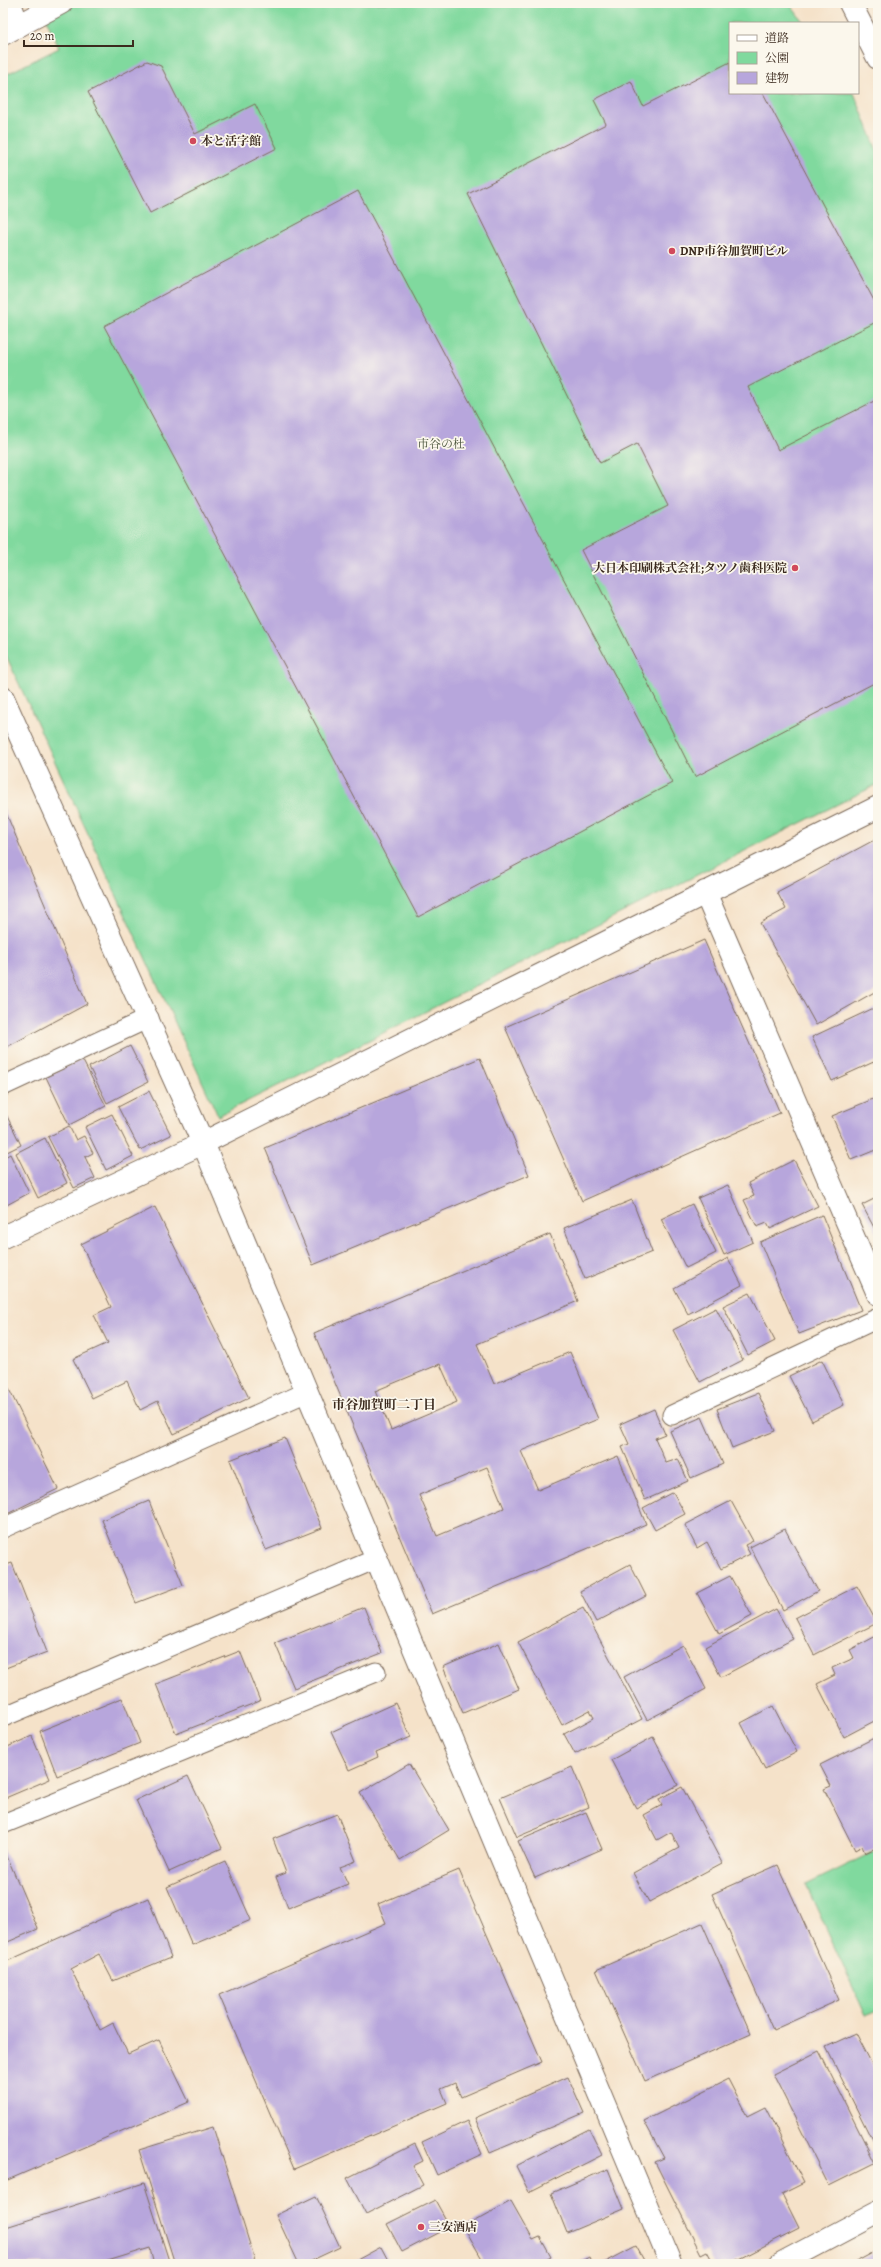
<svg xmlns="http://www.w3.org/2000/svg" width="881" height="2267" viewBox="0 0 881 2267" font-family="Alegreya,'Noto Serif JP',serif">
	<style>
		.green { fill: #80d99e; stroke: #5e825e }
		.building { fill: #b7a6dc; fill-rule: evenodd }
		.lines { fill: none; stroke-linecap: round; stroke-linejoin: round }
		.service-casing { stroke: #7c6a5a; stroke-width: 21 }
		.minor-casing { stroke: #7c6a5a; stroke-width: 24 }
		.tertiary-casing { stroke: #7c6a5a; stroke-width: 24 }
		.service { stroke: #fff; stroke-width: 19 }
		.minor { stroke: #fff; stroke-width: 22 }
		.tertiary { stroke: #fff; stroke-width: 22 }
		.poi-dot { fill: #d1495b; stroke: #fbf7ec; stroke-width: 1.5 }
		.labels { text-anchor: middle; dominant-baseline: central; stroke-width: 3.5; stroke-linejoin: round; paint-order: stroke }
		.poi-label { font-size: 12px; font-weight: bold; fill: #3b2a1e; stroke: #fbf7ec; text-anchor: start }
		.park-label { font-size: 12px; fill: #4c563e; stroke: #fbf7ec }
		.neighbourhood-label { font-size: 13px; font-weight: bold; fill: #3b2a1e; stroke: #fbf7ec }
	</style>
	<rect width="100%" height="100%" fill="#fbf7ec"/>
	<filter id="ink" filterUnits="userSpaceOnUse"><feTurbulence type="fractalNoise" baseFrequency=".025" numOctaves="2"/><feDisplacementMap in="SourceGraphic" scale="8" xChannelSelector="R" yChannelSelector="G"/><feConvolveMatrix kernelMatrix="1 2 1 2 8 2 1 2 1" color-interpolation-filters="sRGB"/></filter>
	<filter id="wash" filterUnits="userSpaceOnUse"><feTurbulence type="fractalNoise" baseFrequency=".012" numOctaves="4" result="noise"/><feDisplacementMap in="SourceGraphic" scale="16" xChannelSelector="R" yChannelSelector="G"/><feGaussianBlur stdDeviation="0.9" result="paint"/><feColorMatrix in="noise" values="0 0 0 0 0 0 0 0 0 0 0 0 0 0 0 0 0 1.4 0 .05"/><feComposite in="paint" operator="in"/></filter>
	<g filter="url(#wash)">
		<rect width="100%" height="100%" fill="#f5e2c9"/>
		<g class="green">
			<path d="M39,3H789L804,23H730V93H854L878,153V784L218,1116L3,649V76L59,48Z"/>
			<path d="M878,1850V2011L866,2016L806,1885Z"/>
		</g>
		<g id="blocks">
			<g class="building">
				<path d="M147,61L161,66L195,134L255,104L277,148L150,213L88,92Z"/>
				<path d="M730,62V93H763L878,308V321L748,387L778,450L878,399V681L695,777L581,550L668,506L637,444L600,463L468,194L606,124L594,100L631,81L643,106Z"/>
				<path d="M358,191L672,783L418,917L104,326Z"/>
				<path d="M3,806L87,1004L3,1049Z"/>
				<path d="M878,838V990L816,1025L760,923L786,909L777,892Z"/>
				<path d="M704,940L780,1113L582,1201L505,1027Z"/>
				<path d="M878,1006V1060L832,1081L812,1037Z"/>
				<path d="M130,1046L148,1082L107,1103L89,1067Z"/>
				<path d="M480,1058L529,1175L313,1265L265,1148Z"/>
				<path d="M82,1059L106,1106L69,1125L46,1077Z"/>
				<path d="M149,1091L171,1135L140,1150L118,1107Z"/>
				<path d="M878,1097V1149L851,1160L832,1116Z"/>
				<path d="M3,1108L21,1145L3,1154Z"/>
				<path d="M112,1114L133,1156L106,1170L85,1127Z"/>
				<path d="M69,1126L76,1140L84,1136L93,1153L85,1157L95,1178L74,1188L48,1137Z"/>
				<path d="M45,1138L67,1183L38,1198L16,1153Z"/>
				<path d="M10,1154L29,1193L3,1207V1158Z"/>
				<path d="M794,1160L818,1206L770,1229L767,1223L757,1227L744,1200L754,1196L748,1183Z"/>
				<path d="M728,1185L753,1242L724,1255L698,1198Z"/>
				<path d="M878,1197V1235L862,1205Z"/>
				<path d="M632,1200L652,1252L585,1279L564,1228Z"/>
				<path d="M692,1204L716,1253L686,1268L661,1219Z"/>
				<path d="M155,1207L249,1398L174,1434L158,1401L140,1410L127,1381L92,1398L73,1359L108,1343L94,1315L111,1307L81,1244Z"/>
				<path d="M822,1215L861,1310L799,1334L760,1242Z"/>
				<path d="M550,1234L578,1301L477,1344L494,1384L570,1352L598,1419L521,1451L538,1490L618,1456L646,1524L432,1614L314,1333ZM440,1364L457,1402L391,1430L375,1391ZM487,1467L504,1508L437,1536L419,1495Z"/>
				<path d="M728,1258L742,1285L688,1314L674,1288Z"/>
				<path d="M750,1293L775,1341L748,1355L723,1306Z"/>
				<path d="M716,1308L743,1360L700,1382L673,1330Z"/>
				<path d="M822,1360L844,1405L812,1421L789,1376Z"/>
				<path d="M3,1377L58,1489L3,1516Z"/>
				<path d="M758,1393L775,1431L732,1448L717,1409Z"/>
				<path d="M654,1409L665,1434L655,1438L666,1463L678,1459L688,1481L645,1500L622,1447L629,1444L620,1424Z"/>
				<path d="M702,1417L723,1464L691,1478L670,1431Z"/>
				<path d="M285,1438L322,1528L266,1550L230,1460Z"/>
				<path d="M673,1492L685,1514L655,1530L643,1508Z"/>
				<path d="M149,1501L183,1585L136,1603L102,1520Z"/>
				<path d="M731,1501L753,1541L745,1545L750,1554L721,1569L707,1542L697,1548L685,1525Z"/>
				<path d="M785,1529L818,1591L783,1610L750,1547Z"/>
				<path d="M12,1563L47,1652L3,1669V1566Z"/>
				<path d="M630,1564L646,1596L596,1622L580,1591Z"/>
				<path d="M730,1576L752,1616L719,1634L697,1593Z"/>
				<path d="M857,1586L877,1623L814,1655L795,1618Z"/>
				<path d="M364,1607L382,1653L294,1688L275,1643Z"/>
				<path d="M583,1608L642,1719L575,1754L564,1734L594,1718L590,1710L562,1725L518,1642Z"/>
				<path d="M776,1609L793,1639L721,1677L705,1647Z"/>
				<path d="M878,1635V1719L844,1737L817,1684L835,1675L832,1668L854,1658L850,1650Z"/>
				<path d="M499,1643L519,1689L463,1713L443,1667Z"/>
				<path d="M683,1645L706,1689L647,1720L624,1677Z"/>
				<path d="M240,1651L260,1701L176,1734L156,1684Z"/>
				<path d="M122,1698L140,1743L57,1776L40,1731Z"/>
				<path d="M395,1703L411,1737L376,1752L378,1757L349,1770L331,1732Z"/>
				<path d="M773,1706L797,1752L765,1769L741,1723Z"/>
				<path d="M32,1736L50,1779L3,1799V1749Z"/>
				<path d="M878,1736V1847L865,1853L862,1846L855,1850L824,1789L831,1786L820,1765Z"/>
				<path d="M653,1737L678,1785L636,1808L611,1760Z"/>
				<path d="M409,1764L449,1830L400,1860L360,1793Z"/>
				<path d="M572,1767L589,1807L517,1837L500,1798Z"/>
				<path d="M188,1776L222,1848L169,1872L136,1800Z"/>
				<path d="M682,1787L722,1863L649,1902L633,1873L679,1848L671,1832L657,1840L644,1815L662,1805L659,1799Z"/>
				<path d="M586,1812L602,1849L535,1878L518,1841Z"/>
				<path d="M337,1814L356,1861L340,1867L348,1884L288,1908L276,1877L286,1873L273,1839Z"/>
				<path d="M3,1847L38,1929L3,1944Z"/>
				<path d="M225,1861L251,1920L192,1945L167,1887Z"/>
				<path d="M778,1865L839,2000L773,2030L712,1894Z"/>
				<path d="M459,1870L542,2062L461,2097L455,2083L441,2089L447,2103L294,2169L219,1995L386,1923L378,1904Z"/>
				<path d="M148,1898L171,1957L113,1981L99,1954L71,1969L100,2030L113,2023L128,2054L159,2040L189,2102L3,2182V1963Z"/>
				<path d="M702,1923L751,2034L645,2081L596,1970Z"/>
				<path d="M856,2033L878,2076V2152L826,2047Z"/>
				<path d="M819,2051L875,2163L829,2186L773,2074Z"/>
				<path d="M568,2077L584,2113L490,2153L475,2118Z"/>
				<path d="M728,2079L747,2116L765,2107L804,2183L782,2194L799,2228L729,2264H714L707,2251L701,2254L655,2162L664,2158L644,2121Z"/>
				<path d="M467,2121L482,2154L437,2175L422,2142Z"/>
				<path d="M213,2127L256,2264H175L139,2150Z"/>
				<path d="M589,2129L602,2155L529,2192L516,2166Z"/>
				<path d="M415,2144L423,2161L413,2166L423,2185L366,2214L347,2178Z"/>
				<path d="M608,2169L624,2209L567,2233L551,2193Z"/>
				<path d="M144,2183L170,2264H154L150,2248L98,2264H3V2228Z"/>
				<path d="M316,2196L340,2247L304,2264H299L276,2215Z"/>
				<path d="M435,2200L450,2227L402,2252L387,2224Z"/>
				<path d="M511,2201L533,2240L540,2237L551,2257L538,2264H485L464,2227Z"/>
				<path d="M636,2246L646,2264H602Z"/>
				<path d="M381,2247L390,2264H359L357,2260Z"/>
				<path d="M878,2250V2264H852Z"/>
				<path d="M589,2257L592,2264H576Z"/>
				<path d="M333,2260L334,2264H321Z"/>
			</g>
		</g>
	</g>
	<g filter="url(#ink)">
		<use href="#blocks" fill-opacity="0" stroke="#7c6a5a" stroke-width="1"/>
		<g class="lines">
			<defs>
				<g id="service">
					<path d="M3,1086L149,1018"/>
					<path d="M672,1415L878,1318"/>
					<path d="M3,1528L307,1392"/>
					<path d="M3,1717L376,1559"/>
					<path d="M3,1824L376,1672"/>
				</g>
				<g id="minor">
					<path d="M10,3L18,26"/>
					<path d="M3,698L203,1143L671,2264"/>
					<path d="M705,892L878,1294"/>
					<path d="M3,1237L203,1143L878,807"/>
					<path d="M780,2264L878,2212"/>
				</g>
				<g id="tertiary">
					<path d="M850,3L878,58"/>
					<path d="M3,34L61,3"/>
				</g>
			</defs>
			<use href="#service" class="service-casing"/>
			<use href="#minor" class="minor-casing"/>
			<use href="#tertiary" class="tertiary-casing"/>
			<use href="#service" class="service"/>
			<use href="#minor" class="minor"/>
			<use href="#tertiary" class="tertiary"/>
		</g>
	</g>
	<g class="poi-dot">
		<circle cx="193" cy="141" r="4"/>
		<circle cx="672" cy="251" r="4"/>
		<circle cx="795" cy="568" r="4"/>
		<circle cx="421" cy="2227" r="4"/>
	</g>
	<g class="labels">
		<g class="poi-label">
			<text x="201" y="141">本と活字館</text>
			<text x="680" y="251">DNP市谷加賀町ビル</text>
			<text x="787" y="568" text-anchor="end">大日本印刷株式会社;タツノ歯科医院</text>
			<text x="429" y="2227">三安酒店</text>
		</g>
		<g class="park-label">
			<text x="441" y="444">市谷の杜</text>
		</g>
		<g class="neighbourhood-label">
			<text x="384" y="1404">市谷加賀町二丁目</text>
		</g>
	</g>
	<rect width="881" height="2267" fill="none" stroke="#fbf7ec" stroke-width="16"/>
	<rect x="729" y="22" width="130" height="72" fill="#fbf7ec" stroke="#aea59a"/>
	<rect x="737" y="35" width="20" height="6" fill="#ffffff" stroke="#aea59a"/>
	<text x="765" y="42" font-size="12" fill="#3b2a1e">道路</text>
	<rect x="737" y="52" width="20" height="12" fill="#80d99e" stroke="#aea59a"/>
	<text x="765" y="62" font-size="12" fill="#3b2a1e">公園</text>
	<rect x="737" y="72" width="20" height="12" fill="#b7a6dc" stroke="#aea59a"/>
	<text x="765" y="82" font-size="12" fill="#3b2a1e">建物</text>
	<path d="M24 40v6h109v-6" fill="none" stroke="#3b2a1e" stroke-width="2"/>
	<text x="30" y="40" font-size="12" fill="#3b2a1e" stroke="#fbf7ec" stroke-width="3" paint-order="stroke">20 m</text>
</svg>
